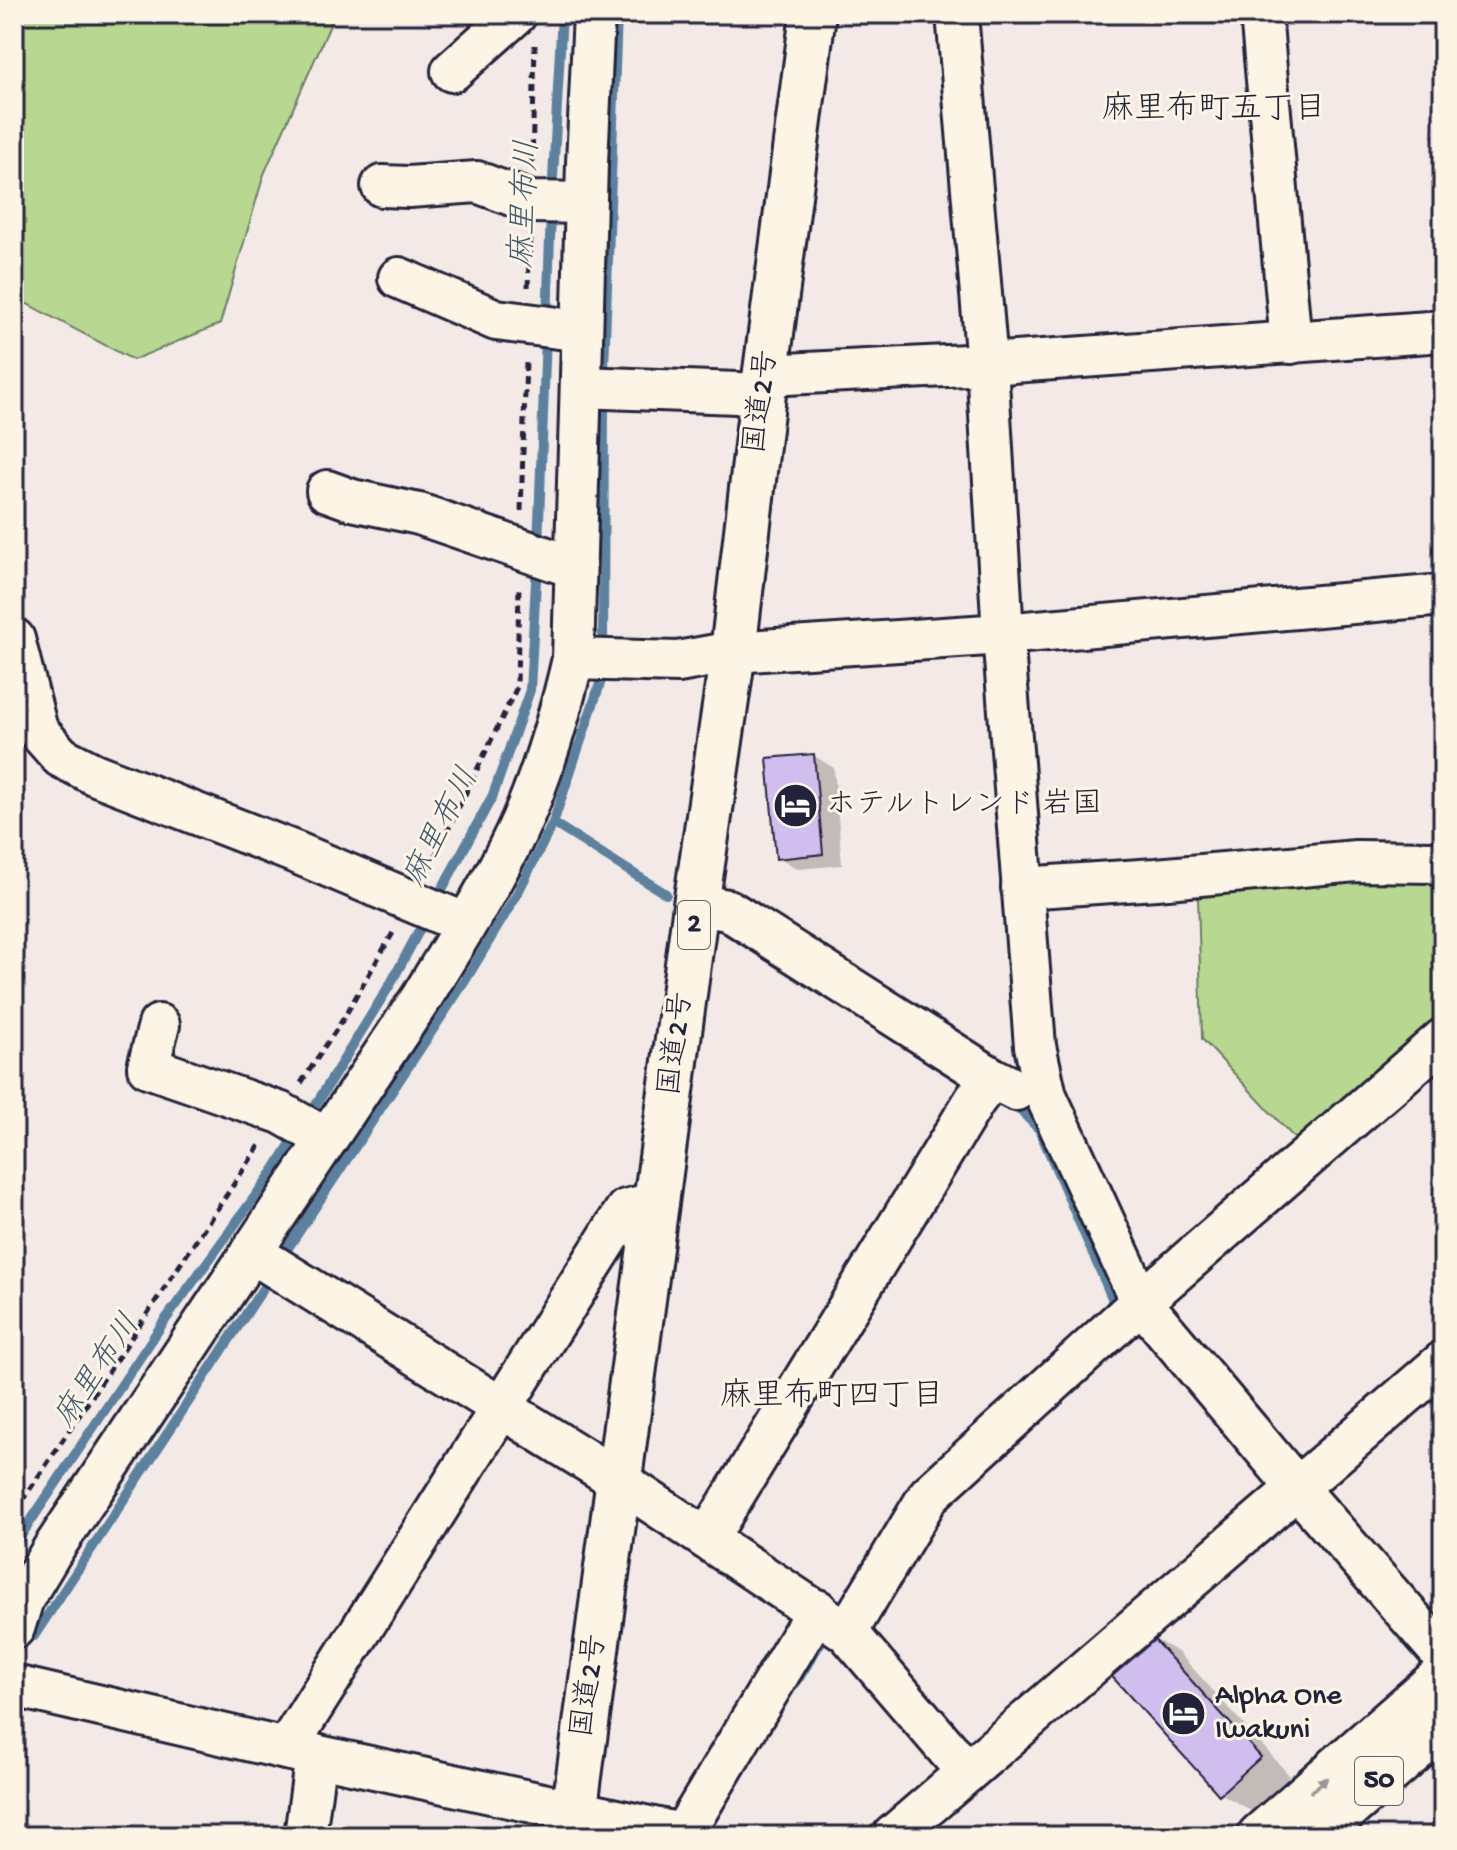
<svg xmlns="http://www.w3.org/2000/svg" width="1457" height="1850" viewBox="0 0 1457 1850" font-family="'Gochi Hand','Klee One',sans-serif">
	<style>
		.green { fill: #b8d790; stroke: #6d7c66; stroke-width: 2 }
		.shadow { fill: #0003 }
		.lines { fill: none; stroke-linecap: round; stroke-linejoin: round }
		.stream { stroke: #5b819f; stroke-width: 10 }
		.building { fill: #d0beef; stroke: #22223b; stroke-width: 2 }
		.minor-casing { stroke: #22223b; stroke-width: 46 }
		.major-casing { stroke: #22223b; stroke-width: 50 }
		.highway-casing { stroke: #22223b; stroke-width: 50 }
		.path { stroke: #22223b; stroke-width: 5; stroke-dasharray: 8 6; stroke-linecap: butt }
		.minor { stroke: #fcf5e5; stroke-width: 40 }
		.major { stroke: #fcf5e5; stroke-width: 44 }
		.highway { stroke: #fcf5e5; stroke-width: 44 }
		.oneway { fill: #9a9698 }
		.labels { text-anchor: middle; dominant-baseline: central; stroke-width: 6; stroke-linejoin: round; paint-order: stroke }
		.shield { fill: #fcf5e5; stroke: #63616e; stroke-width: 2 }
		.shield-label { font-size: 28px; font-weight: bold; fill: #22223b }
		.street-label { font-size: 30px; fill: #22223b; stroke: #fcf5e5 }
		.poi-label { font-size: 30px; fill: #22223b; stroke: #fcf5e5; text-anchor: start }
		.neighbourhood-label { font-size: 32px; fill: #22223b; stroke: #fcf5e5 }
		.water-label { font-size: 32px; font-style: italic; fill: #435a75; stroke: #fcf5e5 }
	</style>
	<rect width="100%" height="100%" fill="#f3eae7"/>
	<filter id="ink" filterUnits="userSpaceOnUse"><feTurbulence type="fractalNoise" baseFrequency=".0125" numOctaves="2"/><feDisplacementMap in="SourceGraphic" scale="16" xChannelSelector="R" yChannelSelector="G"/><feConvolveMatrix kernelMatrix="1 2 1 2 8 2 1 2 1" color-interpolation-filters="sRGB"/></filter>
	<g filter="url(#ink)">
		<g class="green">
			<path d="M14,14H335L264,174L220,324L133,360L14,297Z"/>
			<path d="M1434,870L1443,882V1012L1297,1141L1202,1039L1198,896Z"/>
		</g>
		<g class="shadow">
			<path d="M814,756L834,768L842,865L798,869L778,857Z"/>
			<path d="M1148,1635L1179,1653L1290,1776L1251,1811L1220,1793Z"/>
		</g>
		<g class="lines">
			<g class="stream">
				<path d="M552,196L562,14"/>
				<path d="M547,319L551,211"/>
				<path d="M604,368L617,14"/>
				<path d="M538,547L546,335"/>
				<path d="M603,645L604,404"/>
				<path d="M553,823L666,894"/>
				<path d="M435,902L493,795L530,690L537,563"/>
				<path d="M1006,1104L1021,1111L1039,1129L1113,1300L1108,1310"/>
				<path d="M307,1119L391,983L427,916"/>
				<path d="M284,1254L465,981L516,896L553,823L602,678"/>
				<path d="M14,1546L163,1323L275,1169L298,1132"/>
				<path d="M34,1636L262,1290"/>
				<path d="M796,1683L829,1629"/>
			</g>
		</g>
		<g class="building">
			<path d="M814,754L823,854L776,859L767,758Z"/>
			<path d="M1148,1633L1261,1757L1219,1795L1107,1671Z"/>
		</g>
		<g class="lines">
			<defs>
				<g id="minor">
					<path d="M957,14L987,364L1003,634L1035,1046L1046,1096L1141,1302L1298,1489L1443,1655"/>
					<path d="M1261,14L1291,343"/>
					<path d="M452,71L516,14"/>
					<path d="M382,186L409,187L477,182L531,202L585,203"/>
					<path d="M399,278L496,320L582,331"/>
					<path d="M766,375L987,364L1443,331"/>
					<path d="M581,387L763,394"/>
					<path d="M327,491L352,500L419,514L573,567"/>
					<path d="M14,639L37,730L61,757L94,774L297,853L466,924"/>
					<path d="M573,659L678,662L733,652L1003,634L1443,595"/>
					<path d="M1022,888L1156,879L1356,861L1437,862L1443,867"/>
					<path d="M696,905L728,910L992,1078L1016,1090"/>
					<path d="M159,1025L148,1067L281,1113L327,1139"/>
					<path d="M251,1252L618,1480L847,1632"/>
					<path d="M707,1539L975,1100L992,1078"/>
					<path d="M14,1628L23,1599L53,1549L422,997C454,944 489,890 516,833C542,778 559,719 573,659L587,163L594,14"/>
					<path d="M14,1686L286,1749L691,1836"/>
					<path d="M286,1749L626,1210L658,1202"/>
					<path d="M967,1772L847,1632L929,1495L1141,1302L1443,1039"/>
					<path d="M683,1834L817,1610"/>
					<path d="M305,1836L316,1755"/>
					<path d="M893,1836L1443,1362"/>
				</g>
				<g id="major">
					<path d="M1260,1836L1443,1676"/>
					<path d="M1315,1836L1443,1725"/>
				</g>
				<path id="highway" d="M571,1836L696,905L733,652L763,394L813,14"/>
			</defs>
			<use href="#minor" class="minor-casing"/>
			<use href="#major" class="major-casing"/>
			<use href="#highway" class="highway-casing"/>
			<g class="path">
				<path d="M532,163L535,45"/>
				<path d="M528,287L530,237"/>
				<path d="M521,511L526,361"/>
				<path d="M428,871L517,687L519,585"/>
				<path d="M301,1083L342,1021L394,931"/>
				<path d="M14,1513L260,1145"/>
			</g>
			<use href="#minor" class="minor"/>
			<use href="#major" class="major"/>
			<use href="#highway" class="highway"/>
		</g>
		<defs><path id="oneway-solid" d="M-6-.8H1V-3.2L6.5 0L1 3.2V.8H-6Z" transform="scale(2)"/></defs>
		<use class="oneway" href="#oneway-solid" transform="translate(1319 1785) rotate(-41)"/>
	</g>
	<defs>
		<symbol id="hotel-disc" viewBox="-11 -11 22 22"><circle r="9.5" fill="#22223b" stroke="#fcf5e5"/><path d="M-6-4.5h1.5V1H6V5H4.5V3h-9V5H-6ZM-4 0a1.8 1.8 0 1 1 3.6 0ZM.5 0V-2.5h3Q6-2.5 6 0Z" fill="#fff"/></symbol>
	</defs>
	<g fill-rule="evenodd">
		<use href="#hotel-disc" x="770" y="780" width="51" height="51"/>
		<use href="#hotel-disc" x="1158" y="1688" width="51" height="51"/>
	</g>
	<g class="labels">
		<g class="shield">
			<rect x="678" y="901" width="32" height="48" rx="6"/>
			<rect x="1355" y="1757" width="48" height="48" rx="6"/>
		</g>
		<g class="shield-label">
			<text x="694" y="925">2</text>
			<text x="1379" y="1781">50</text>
		</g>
		<g class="street-label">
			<text transform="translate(763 402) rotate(-83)">国道2号</text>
			<text transform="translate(678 1044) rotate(-83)">国道2号</text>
			<text transform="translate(591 1686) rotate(-82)">国道2号</text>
		</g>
		<g class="poi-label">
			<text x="826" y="806">ホテルトレンド 岩国</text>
			<text x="1215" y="1697">Alpha One<tspan x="1215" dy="34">Iwakuni</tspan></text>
		</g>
		<g class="neighbourhood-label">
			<text x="1214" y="111">麻里布町五丁目</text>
			<text x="832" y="1398">麻里布町四丁目</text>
		</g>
		<g class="water-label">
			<text transform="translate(527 204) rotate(-87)">麻里布川</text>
			<text transform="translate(443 828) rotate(-63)">麻里布川</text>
			<text transform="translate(99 1372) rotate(-56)">麻里布川</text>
		</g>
	</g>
	<rect width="1457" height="1850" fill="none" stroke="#fcf5e5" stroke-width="48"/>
	<rect x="24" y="24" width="1409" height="1802" fill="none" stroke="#22223b" stroke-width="3" filter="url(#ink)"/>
</svg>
